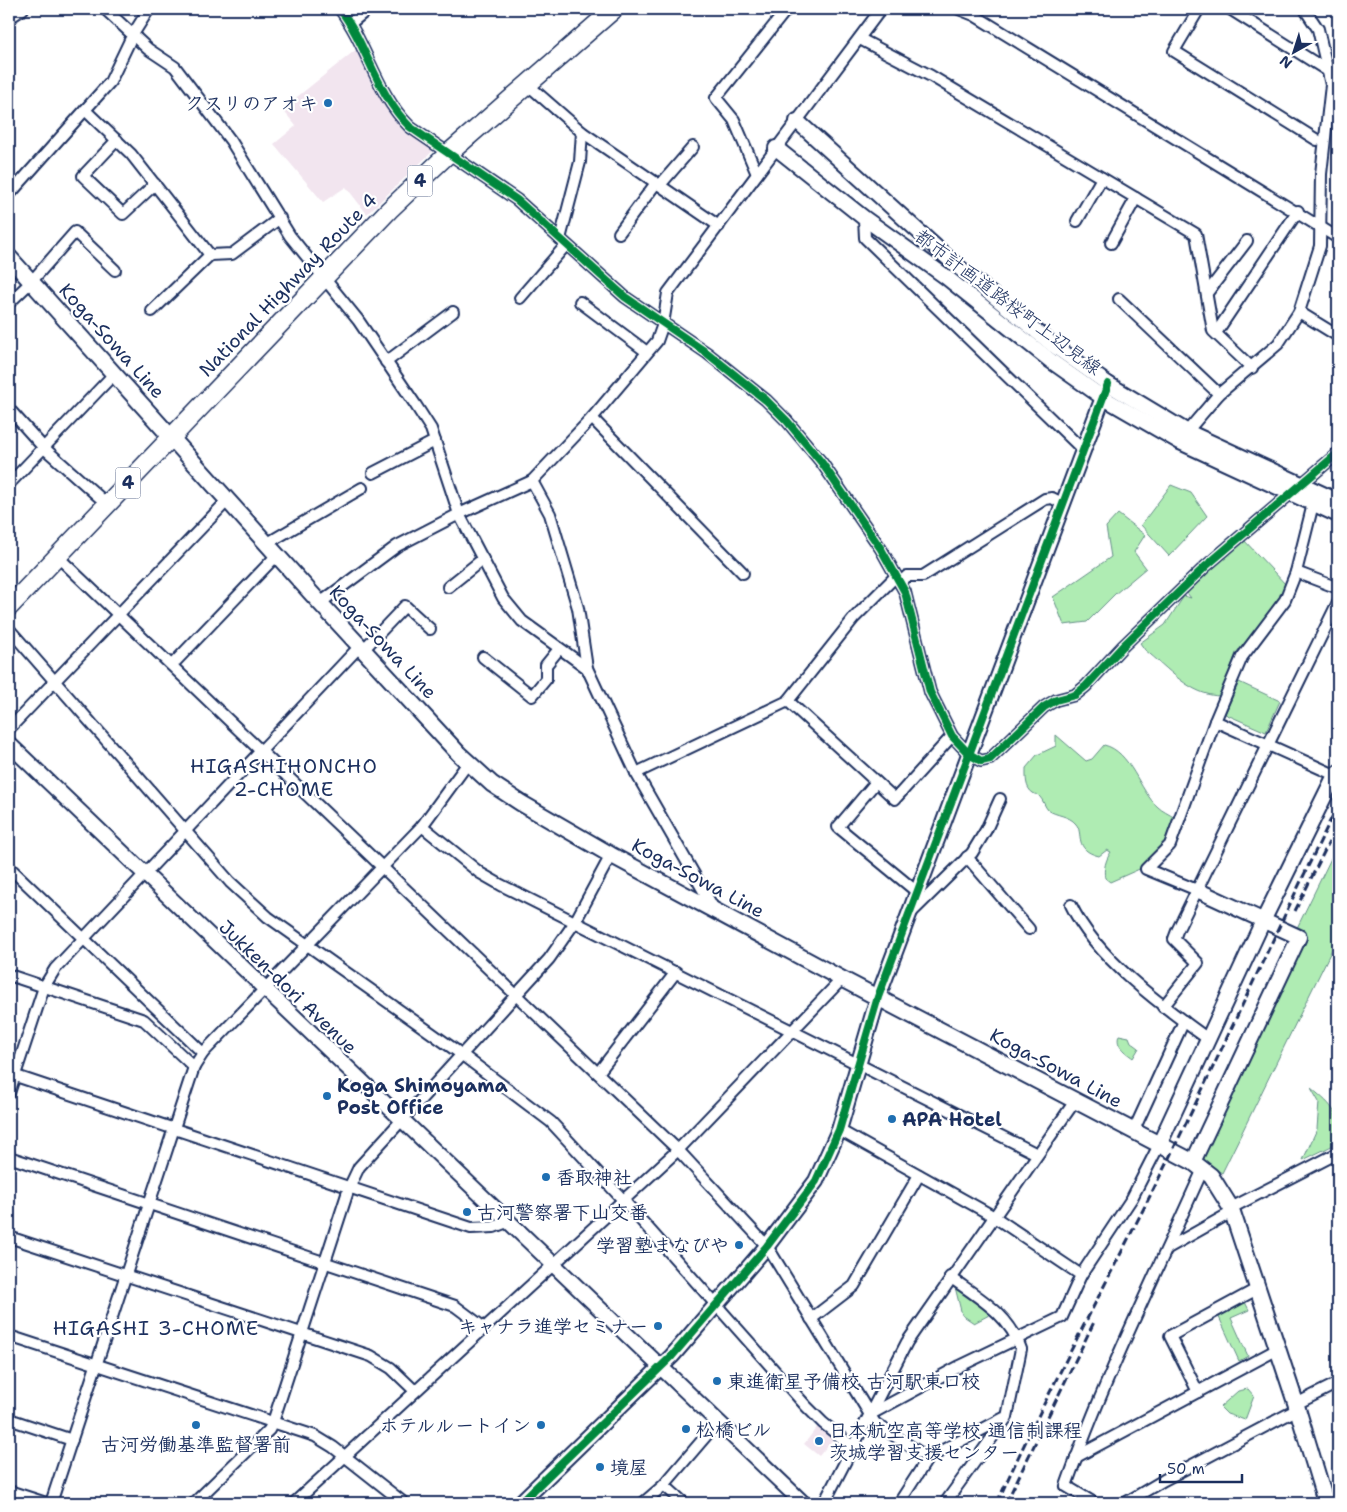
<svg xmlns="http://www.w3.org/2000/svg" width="1347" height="1512" viewBox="0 0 1347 1512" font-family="'Shantell Sans','Klee One',sans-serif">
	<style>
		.built { fill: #f2e5ef }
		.green { fill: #afecb3; stroke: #658e88 }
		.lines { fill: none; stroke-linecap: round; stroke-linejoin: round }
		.minor-casing { stroke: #1b2f5e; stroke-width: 14 }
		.tertiary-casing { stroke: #1b2f5e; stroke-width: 18 }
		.secondary-casing { stroke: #1b2f5e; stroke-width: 19 }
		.trunk-casing { stroke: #1b2f5e; stroke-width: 21 }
		.minor { stroke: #fff; stroke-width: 10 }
		.tertiary { stroke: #fff; stroke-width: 14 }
		.secondary { stroke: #fff; stroke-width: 15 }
		.trunk { stroke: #fff; stroke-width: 18 }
		.rail { stroke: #1b2f5e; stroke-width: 3; stroke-dasharray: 8 4; stroke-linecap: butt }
		.cycleway-casing { stroke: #fff; stroke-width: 11 }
		.cycleway { stroke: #00873e; stroke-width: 8 }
		.poi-dot { fill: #1f6fb2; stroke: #fff; stroke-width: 2 }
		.labels { text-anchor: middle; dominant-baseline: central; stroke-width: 4.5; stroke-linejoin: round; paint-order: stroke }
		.shield { fill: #fff; stroke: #5f6d8e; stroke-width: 1 }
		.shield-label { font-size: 18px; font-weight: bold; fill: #1b2f5e }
		.poi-label { font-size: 19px; font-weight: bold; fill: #1b2f5e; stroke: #fff; text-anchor: start }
		.street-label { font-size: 19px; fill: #1b2f5e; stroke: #fff }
		.neighbourhood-label { font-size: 20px; letter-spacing: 1px; fill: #1b2f5e; stroke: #fff }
	</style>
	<rect width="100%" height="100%" fill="#fff"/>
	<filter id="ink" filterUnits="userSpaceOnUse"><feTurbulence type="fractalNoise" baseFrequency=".02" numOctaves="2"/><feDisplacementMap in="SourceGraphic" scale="10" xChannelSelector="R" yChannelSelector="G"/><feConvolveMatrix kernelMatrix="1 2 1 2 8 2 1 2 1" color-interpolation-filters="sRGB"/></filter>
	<g filter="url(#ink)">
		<g class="built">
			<path d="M358,48L371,83L390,111L410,132L435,149L367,214L346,187L323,202L274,144L296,126L282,109Z"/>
			<path d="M818,1426L834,1438L819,1456L804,1444Z"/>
		</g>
		<g class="green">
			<path d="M1171,485L1191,493L1207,516L1169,556L1141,525Z"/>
			<path d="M1118,514L1145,535L1134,552L1146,568L1115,594L1087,622L1064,625L1053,597L1111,557L1106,527Z"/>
			<path d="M1243,539L1287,586L1281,600L1241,651L1239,649L1236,653L1221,696C1190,696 1167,667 1145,650L1140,643L1165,625L1184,596L1191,598L1187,593Z"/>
			<path d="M1239,682L1280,701L1266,732L1225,714Z"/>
			<path d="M1056,735L1086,761L1092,759L1104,745C1131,751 1139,791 1158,807C1162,811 1169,814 1175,818L1168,840L1144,867L1110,882L1105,878C1103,869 1106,859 1111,852L1107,850L1099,856C1073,850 1084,833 1076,824C1069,815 1056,816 1048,810C1045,807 1043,800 1040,797C1034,791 1039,797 1033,793C1025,788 1026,777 1026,768L1037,755L1056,746Z"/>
			<path d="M1338,844V937L1222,1173L1200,1160L1308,936L1296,930Z"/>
			<path d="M1119,1035L1129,1037L1131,1042L1139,1048L1133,1058C1125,1052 1115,1046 1119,1035Z"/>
			<path d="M1311,1088C1336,1109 1338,1111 1338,1143L1303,1160L1317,1129L1319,1102Z"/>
			<path d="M955,1287L993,1313L974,1323L962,1315Z"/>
			<path d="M1245,1302L1249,1310L1231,1318L1248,1356L1239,1361L1218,1315Z"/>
			<path d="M1248,1389L1254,1396L1245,1420L1227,1414L1220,1407L1238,1391Z"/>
		</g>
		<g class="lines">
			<defs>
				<g id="minor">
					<path d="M105,9L148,49L175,67L231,141L290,236L358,320L415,404L431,429L459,514L503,598L522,621L587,668"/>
					<path d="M340,9C368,46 375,92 410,127L517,200L625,297L707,353L766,400L787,421L822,463L881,549L905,592L930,692L952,736L969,754L981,761L990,759L1044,707L1056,700L1075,695L1086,686L1123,646L1206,566L1338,453"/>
					<path d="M959,9L974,15L1338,238"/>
					<path d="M1199,9L1174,51L1317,140"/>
					<path d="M1230,9L1328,71"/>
					<path d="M9,18L23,9"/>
					<path d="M351,23L368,9"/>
					<path d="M860,39L931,76L1196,234L1213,331L1252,368"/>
					<path d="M527,84L582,132L719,226"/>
					<path d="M85,110L131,154L210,255L232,254L280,218"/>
					<path d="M117,140L83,176L123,214L155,184"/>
					<path d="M757,174L734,120L716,98L787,9"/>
					<path d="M660,185L693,147"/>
					<path d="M9,195L110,82L132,36L149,9"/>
					<path d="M864,218L865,238L1082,449"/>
					<path d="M1077,221L1102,178"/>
					<path d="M619,233L656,183"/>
					<path d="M560,239L580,162L582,132"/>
					<path d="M1111,243L1136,198"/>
					<path d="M1207,293L1247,241"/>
					<path d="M520,298L566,245"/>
					<path d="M1119,299L1219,394"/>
					<path d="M580,302L647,352"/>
					<path d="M9,303L31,282L75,232L115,270"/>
					<path d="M152,311L210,255"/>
					<path d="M1299,312L1338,336"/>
					<path d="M1216,333L1298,211"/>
					<path d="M386,362L453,312"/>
					<path d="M9,409L43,447L107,504"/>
					<path d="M592,418L743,573"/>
					<path d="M1184,435L1219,394L1278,344L1299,312L1320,246L1321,174L1331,85L1318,29L1306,11L1307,9"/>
					<path d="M373,473L435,441"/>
					<path d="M532,481L550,514L578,608L587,668L636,773L714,909"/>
					<path d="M9,484L115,373"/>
					<path d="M266,544L362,488"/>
					<path d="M57,556L678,1150L767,1246L875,1423L928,1458"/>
					<path d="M1296,572L1338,588"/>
					<path d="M900,583L907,576H923L1045,499L1052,498L1062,503"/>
					<path d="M448,587L483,559"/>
					<path d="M320,603L397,546L459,514L532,481L592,418L657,341L663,324L668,293L881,9"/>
					<path d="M9,629L230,882L268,917L461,1054L551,1122L624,1201L806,1406L823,1423L853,1447"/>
					<path d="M363,650L405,606L430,629"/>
					<path d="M483,657L532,696L546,679V665L559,649"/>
					<path d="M172,665L277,555"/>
					<path d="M788,701L895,799L952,736"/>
					<path d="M1215,721L1335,775L1338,770"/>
					<path d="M9,729L227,501"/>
					<path d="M636,773L788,701L854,618L896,576"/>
					<path d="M876,782L838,827L917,892"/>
					<path d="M422,826L480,873L501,885L1037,1154"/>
					<path d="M967,857L1029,929"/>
					<path d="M9,867L203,1053"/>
					<path d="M1197,890L1146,869L1170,845L1215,721L1242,657L1285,600L1296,572L1313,504"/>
					<path d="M1071,905C1095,957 1162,1006 1208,1039"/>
					<path d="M911,913L972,853L986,830L1000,799"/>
					<path d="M9,975L144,1020L194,1067"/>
					<path d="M1163,1007L1198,963L1174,939L1177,931L1338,602"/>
					<path d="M598,1073L676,972"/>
					<path d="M10,1074L471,1228L494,1227L507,1222"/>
					<path d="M9,1093L44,987L55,969L360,646"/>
					<path d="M839,1130L993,1216L1081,1275"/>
					<path d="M1133,1132L1184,1021"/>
					<path d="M9,1157L455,1306L483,1327"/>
					<path d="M1231,1208L1338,1153"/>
					<path d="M9,1237L371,1356L391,1368L415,1391"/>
					<path d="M1168,1248L1232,1212"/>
					<path d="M811,1319L854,1286L919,1175"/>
					<path d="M9,1336L315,1436L333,1447L404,1503"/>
					<path d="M1198,1392L1170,1336L1257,1289"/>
					<path d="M1296,1404L1338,1383"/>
					<path d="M869,1415L960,1366L1062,1317L1081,1275L1132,1198L1159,1145"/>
					<path d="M9,1419L72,1440"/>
					<path d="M1076,1457L1278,1349"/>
					<path d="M664,1485L684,1503"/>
					<path d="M9,1491L46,1503"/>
					<path d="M51,1503L194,1067L203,1053L422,826L468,763"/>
					<path d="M194,1503L269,1430L273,1422L349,1188L359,1167L549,959L575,922L611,855"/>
					<path d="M294,1503L678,1150L842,979"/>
					<path d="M643,1503L664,1485L717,1423"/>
					<path d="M824,1503L907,1342L1075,1101"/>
					<path d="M899,1503L928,1458L1004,1418"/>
					<path d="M945,1503L1007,1417L1021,1349C1009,1314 979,1298 950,1277"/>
					<path d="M1090,1503L1091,1501L1066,1486C1104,1378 1156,1274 1203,1169"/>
					<path d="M1125,1503L1164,1480L1298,1409"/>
				</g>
				<g id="tertiary">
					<path d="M797,121L950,260L1053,345L1108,384L1186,431L1338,501"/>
					<path d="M776,148L864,218L946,277L1051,361L1102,397L1180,442L1338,515"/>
					<path d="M9,744L803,1503"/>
					<path d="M1159,1145L1263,921L1335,775"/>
					<path d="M1193,1162L1299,937L1197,890"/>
					<path d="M520,1503L672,1356L767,1246L816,1181L839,1130L878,997L1108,384"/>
				</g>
				<path id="secondary" d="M9,257L320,603L459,754L492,784L521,803L611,855L842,979L1193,1162L1211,1176L1231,1208L1296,1404L1326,1503"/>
				<path id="trunk" d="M9,607L389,210L449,153L614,9"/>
			</defs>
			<use href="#minor" class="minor-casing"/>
			<use href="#tertiary" class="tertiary-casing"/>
			<use href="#secondary" class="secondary-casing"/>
			<use href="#trunk" class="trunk-casing"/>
			<use href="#minor" class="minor"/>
			<use href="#tertiary" class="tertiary"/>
			<use href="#secondary" class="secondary"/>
			<use href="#trunk" class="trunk"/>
			<g class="rail">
				<path d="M1295,911L1329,842"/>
				<path d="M997,1503C1049,1388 1110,1277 1166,1164C1225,1045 1279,924 1338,805"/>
				<path d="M1006,1503L1095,1320"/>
			</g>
			<defs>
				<g id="cycleway">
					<path d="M340,9C368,46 375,92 410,127L517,200L625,297L707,353L766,400L787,421L822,463L881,549L905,592L930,692L952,736L969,754L981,761L990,759L1044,707L1056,700L1075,695L1086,686L1123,646L1206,566L1338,453"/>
					<path d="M520,1503L672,1356L767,1246L816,1181L839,1130L878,997L1108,384"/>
				</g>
			</defs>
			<use href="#cycleway" class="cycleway-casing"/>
			<use href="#cycleway" class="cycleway"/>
		</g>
	</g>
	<g class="poi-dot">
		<circle cx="328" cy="103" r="5"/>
		<circle cx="327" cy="1096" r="5"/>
		<circle cx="892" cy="1119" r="5"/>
		<circle cx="546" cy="1177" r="5"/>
		<circle cx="467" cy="1212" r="5"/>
		<circle cx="739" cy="1245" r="5"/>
		<circle cx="658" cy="1326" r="5"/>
		<circle cx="717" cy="1381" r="5"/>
		<circle cx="196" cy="1425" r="5"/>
		<circle cx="541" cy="1425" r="5"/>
		<circle cx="686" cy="1429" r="5"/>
		<circle cx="819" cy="1441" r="5"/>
		<circle cx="600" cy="1467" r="5"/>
	</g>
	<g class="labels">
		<g class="shield">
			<rect x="407.5" y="165.5" width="25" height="31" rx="4"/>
			<rect x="115.5" y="467.5" width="25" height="31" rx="4"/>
		</g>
		<g class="shield-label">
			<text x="420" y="181">4</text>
			<text x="128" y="483">4</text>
		</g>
		<g class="poi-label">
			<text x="318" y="103" text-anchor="end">クスリのアオキ</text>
			<text x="337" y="1085">Koga Shimoyama<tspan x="337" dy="22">Post Office</tspan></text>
			<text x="902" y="1119">APA Hotel</text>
			<text x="556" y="1177">香取神社</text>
			<text x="477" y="1212">古河警察署下山交番</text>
			<text x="729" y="1245" text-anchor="end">学習塾まなびや</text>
			<text x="648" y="1326" text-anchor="end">キャナラ進学セミナー</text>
			<text x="727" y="1381">東進衛星予備校 古河駅東口校</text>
			<text x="531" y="1425" text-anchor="end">ホテルルートイン</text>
			<text x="696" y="1429">松橋ビル</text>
			<text x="829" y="1430">日本航空高等学校 通信制課程<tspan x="829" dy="22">茨城学習支援センター</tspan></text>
			<text x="196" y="1444" text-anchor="middle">古河労働基準監督署前</text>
			<text x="610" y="1467">境屋</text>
		</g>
		<g class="street-label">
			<text transform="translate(288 285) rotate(-46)">National Highway Route 4</text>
			<text transform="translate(1008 302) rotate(37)">都市計画道路桜町上辺見線</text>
			<text transform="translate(112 341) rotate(48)">Koga-Sowa Line</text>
			<text transform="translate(383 642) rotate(47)">Koga-Sowa Line</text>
			<text transform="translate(698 878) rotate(28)">Koga-Sowa Line</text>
			<text transform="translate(288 987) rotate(44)">Jukken-dori Avenue</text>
			<text transform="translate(1056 1068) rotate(28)">Koga-Sowa Line</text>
		</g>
		<g class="neighbourhood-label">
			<text x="284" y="766">HIGASHIHONCHO<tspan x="284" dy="23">2-CHOME</tspan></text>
			<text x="156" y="1328">HIGASHI 3-CHOME</text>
		</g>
	</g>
	<rect width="1347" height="1512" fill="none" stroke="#fff" stroke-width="30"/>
	<rect x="15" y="15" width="1317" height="1482" fill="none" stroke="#1b2f5e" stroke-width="2" filter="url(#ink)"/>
	<g transform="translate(1294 52) rotate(219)" stroke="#ffffff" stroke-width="4" paint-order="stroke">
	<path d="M0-4L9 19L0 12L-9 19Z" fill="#1b2f5e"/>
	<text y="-8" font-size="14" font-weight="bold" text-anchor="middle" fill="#1b2f5e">N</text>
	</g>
	<path d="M1160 1474v8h82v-8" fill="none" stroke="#1b2f5e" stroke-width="2.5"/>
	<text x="1167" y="1474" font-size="15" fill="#1b2f5e" stroke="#ffffff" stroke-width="4" paint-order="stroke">50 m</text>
</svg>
